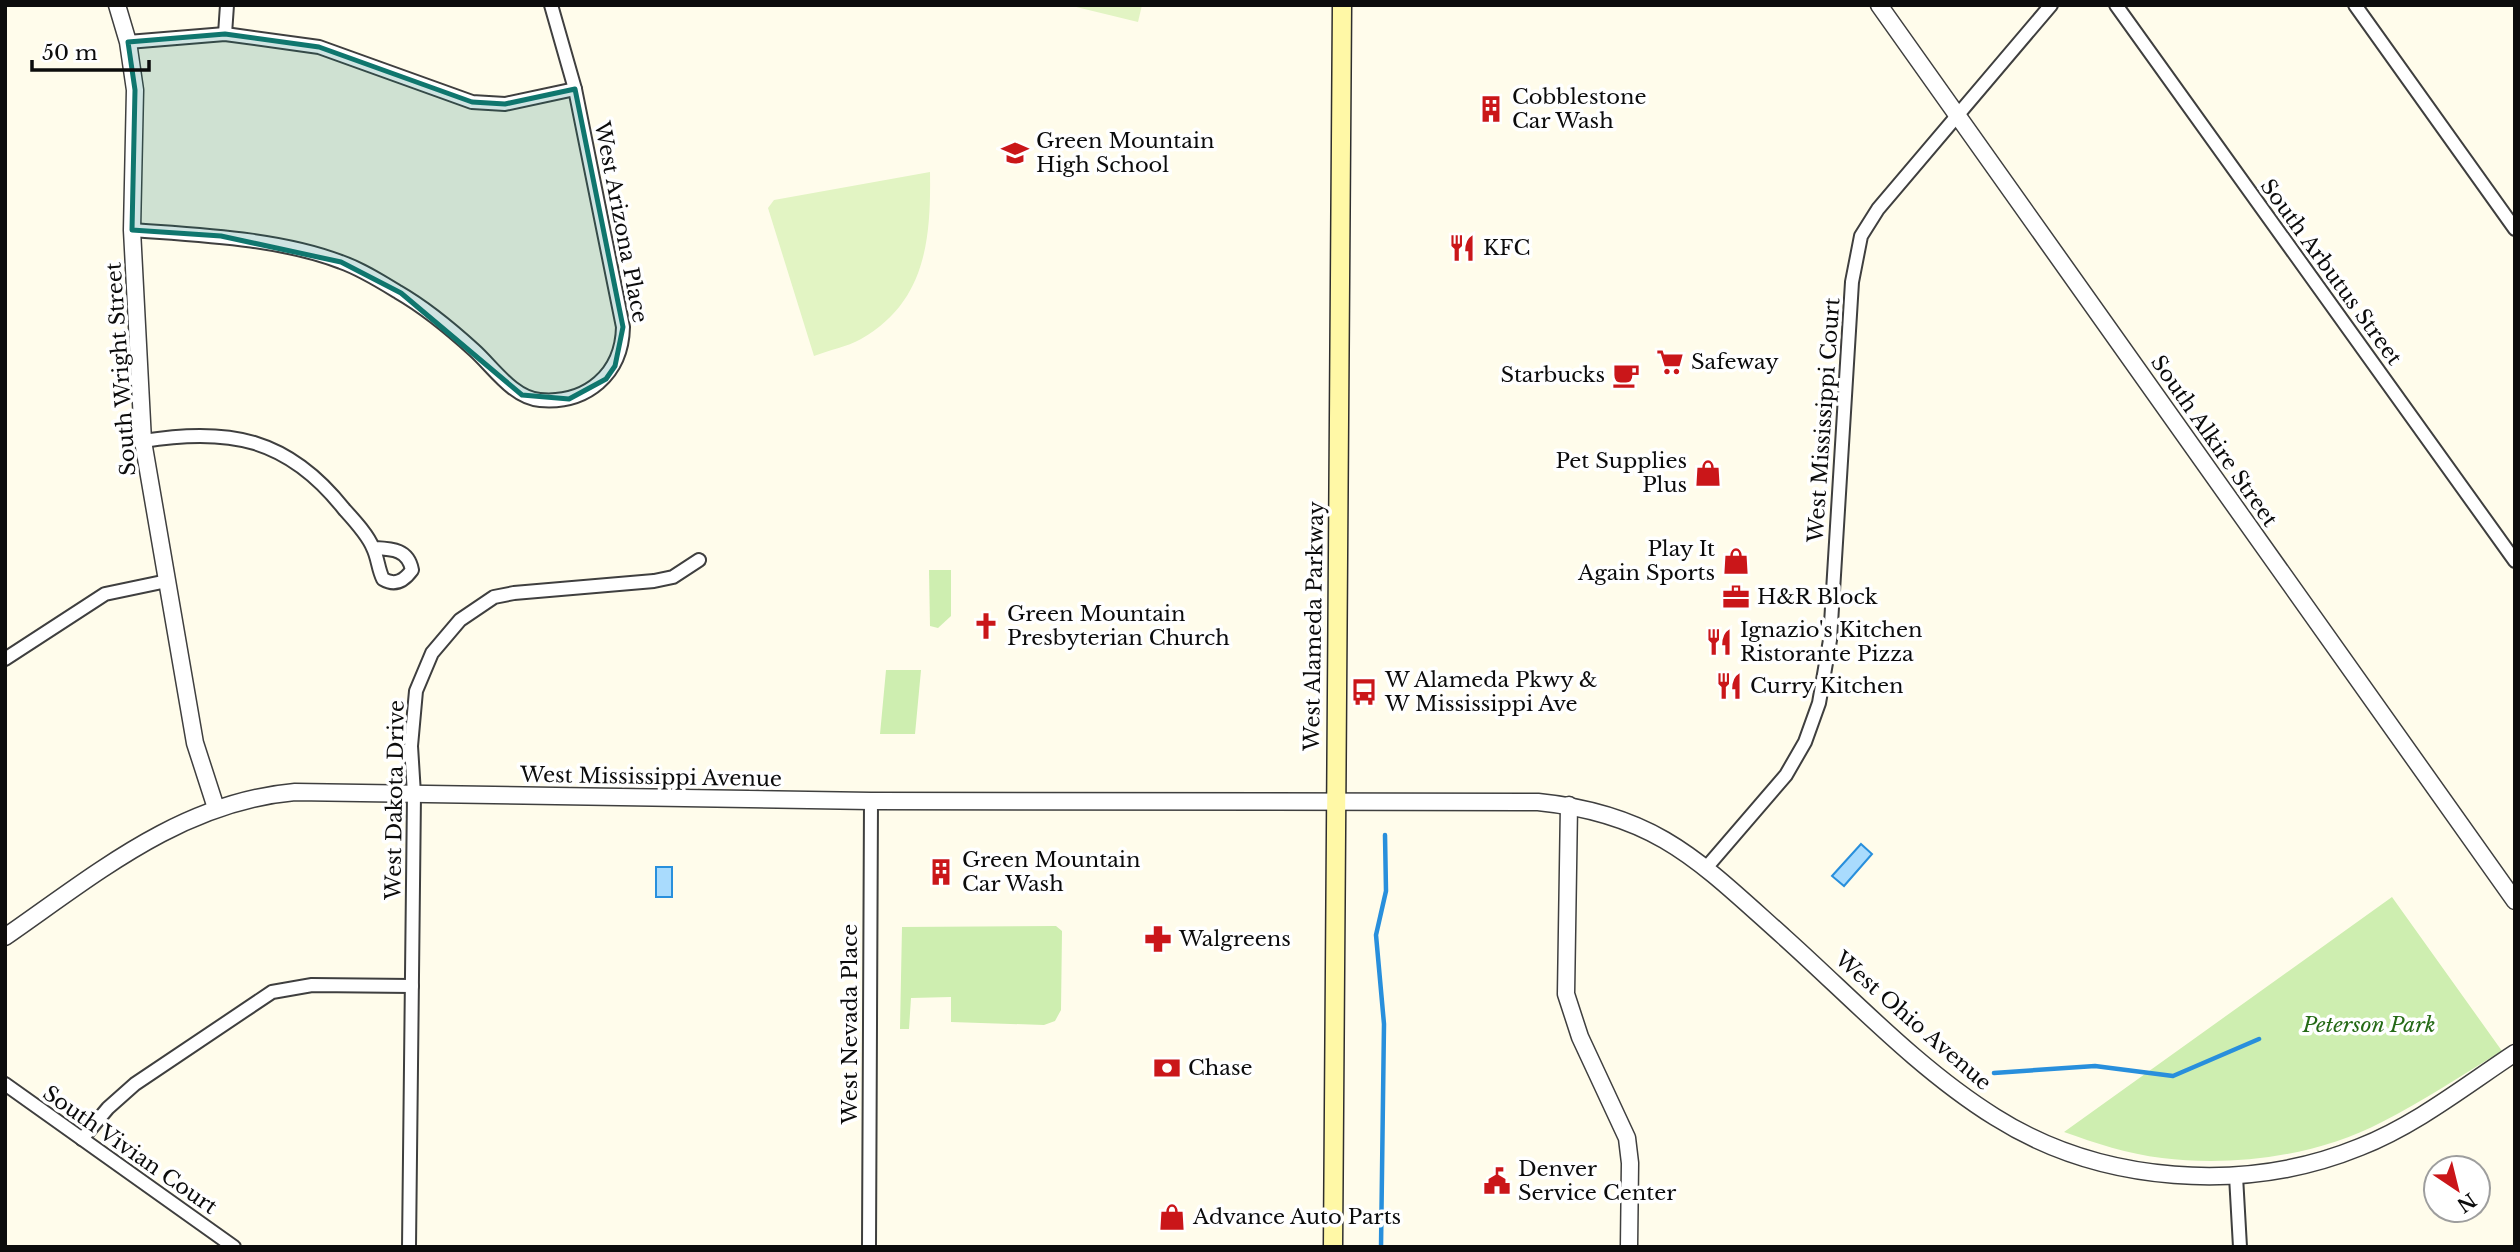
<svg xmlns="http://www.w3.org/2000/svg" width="2520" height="1252" viewBox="0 0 2520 1252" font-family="'Libre Baskerville',serif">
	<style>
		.green { fill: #ceeeb0 }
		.pitch { fill: #e2f4c3 }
		.water { fill: #a9dbfd; stroke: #288fdc; stroke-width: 2 }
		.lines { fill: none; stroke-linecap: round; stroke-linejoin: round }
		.stream { stroke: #288fdc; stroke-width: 4.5 }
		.minor-casing { stroke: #3f3f3f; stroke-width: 16 }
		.tertiary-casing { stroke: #3f3f3f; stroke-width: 19 }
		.secondary-casing { stroke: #2e2e2e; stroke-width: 21 }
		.minor { stroke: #fff; stroke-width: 12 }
		.tertiary { stroke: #fff; stroke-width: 16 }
		.secondary { stroke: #fff8a6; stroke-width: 18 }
		.marked { fill: #0f766e; fill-opacity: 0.2; stroke: #0f766e; stroke-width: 5; stroke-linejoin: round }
		.labels { text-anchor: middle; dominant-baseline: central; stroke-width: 7; stroke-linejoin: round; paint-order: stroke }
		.poi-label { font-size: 21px; fill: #0c0c0c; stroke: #fff; text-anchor: start }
		.street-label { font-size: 21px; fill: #0c0c0c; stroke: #fff }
		.park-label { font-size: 21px; font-style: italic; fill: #256a16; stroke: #fff }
	</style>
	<rect width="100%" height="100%" fill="#fffceb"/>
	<g class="green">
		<path d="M929,570H951V616L938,628L930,626Z"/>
		<path d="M886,670H921L915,734H880Z"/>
		<path d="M2392,897L2502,1051C2462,1075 2423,1101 2382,1122C2318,1156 2233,1167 2162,1158C2128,1154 2095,1143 2064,1132Z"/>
		<path d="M1056,926L1062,931L1061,1010L1055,1021L1044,1025L951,1022V997L911,998L909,1029H900L902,927Z"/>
	</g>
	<g class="pitch">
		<path d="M1068,5H1142L1138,22Z"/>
		<path d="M930,172C931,239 926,302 861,339C847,347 829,350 814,356L768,208L774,200Z"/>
	</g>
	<g class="water">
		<path d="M1861,844L1872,854L1844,886L1832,876Z"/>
		<rect x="656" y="867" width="16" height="30"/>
	</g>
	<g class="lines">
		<g class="stream">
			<path d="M1994,1073L2095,1066L2173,1076L2259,1039"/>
			<path d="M1381,1247L1384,1024L1376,935L1386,891L1385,835"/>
		</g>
		<defs>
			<g id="minor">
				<path d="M2116,5L2515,561"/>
				<path d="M2355,5L2515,229"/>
				<path d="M225,34L227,5"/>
				<path d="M128,42L225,34L319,47L472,102L505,104L575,89"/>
				<path d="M132,230C198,235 279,238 341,262C361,269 380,281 398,292C424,307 451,329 474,350C493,367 513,398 540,400C587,404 622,374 623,327L575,89L551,5"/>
				<path d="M143,441C229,427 288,438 344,509C354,520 368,535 373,548C378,558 378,569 383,579C395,586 404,581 412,570C408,549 392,549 373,548"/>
				<path d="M5,659L105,594L167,581"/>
				<path d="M1706,868L1786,775L1805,742L1819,703L1830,640L1852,282L1861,236L1878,209L2051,5"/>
				<path d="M5,1084L234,1247"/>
				<path d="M82,1139L108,1108L135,1084L272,992L312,985L412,986"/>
				<path d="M2236,1176L2240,1247"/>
				<path d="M409,1247L414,794L411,746L416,691L432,653L460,620L494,597L514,593L654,581L673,577L699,560"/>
				<path d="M869,1247L871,801"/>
			</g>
			<g id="tertiary">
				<path d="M117,5L128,42L135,90L132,230L143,441L195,743L216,808"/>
				<path d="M1879,5L2515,901"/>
				<path d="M1569,805L1566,994L1580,1037L1627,1138L1630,1163L1629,1247"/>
				<path d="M5,937C96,874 181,802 295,792L871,801L1538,802C1657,814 1700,862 1784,937C1852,998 1918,1069 1995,1117C2101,1184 2245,1194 2360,1147C2416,1125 2465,1086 2515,1053"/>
			</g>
			<path id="secondary" d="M1333,1247L1342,5"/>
		</defs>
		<use href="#minor" class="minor-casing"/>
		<use href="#tertiary" class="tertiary-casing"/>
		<use href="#secondary" class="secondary-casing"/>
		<use href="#minor" class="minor"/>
		<use href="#tertiary" class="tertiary"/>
		<use href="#secondary" class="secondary"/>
	</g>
	<path class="marked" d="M225,34L319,47L472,102L505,104L575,89L623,327L615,366L606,379L569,399L522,395L401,293L341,262L221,236L132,230L135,90L128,42Z"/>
	<defs>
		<symbol id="building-bare" viewBox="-9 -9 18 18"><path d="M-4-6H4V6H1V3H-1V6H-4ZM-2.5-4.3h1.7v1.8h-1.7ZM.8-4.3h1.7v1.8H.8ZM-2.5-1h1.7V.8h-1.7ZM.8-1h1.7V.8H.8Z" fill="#ca1619" stroke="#fff" stroke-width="2.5" paint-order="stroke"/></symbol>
		<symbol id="school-bare" viewBox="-9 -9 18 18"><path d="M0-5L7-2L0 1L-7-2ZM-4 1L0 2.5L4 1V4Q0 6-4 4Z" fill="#ca1619" stroke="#fff" stroke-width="2.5" paint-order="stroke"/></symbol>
		<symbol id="restaurant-bare" viewBox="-9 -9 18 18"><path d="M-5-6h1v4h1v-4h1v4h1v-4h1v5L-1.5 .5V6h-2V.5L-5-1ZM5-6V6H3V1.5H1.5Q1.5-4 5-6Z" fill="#ca1619" stroke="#fff" stroke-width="2.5" paint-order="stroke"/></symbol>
		<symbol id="supermarket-bare" viewBox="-9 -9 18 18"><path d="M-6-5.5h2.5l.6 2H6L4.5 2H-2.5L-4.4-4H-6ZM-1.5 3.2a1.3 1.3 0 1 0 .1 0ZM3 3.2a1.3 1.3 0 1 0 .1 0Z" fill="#ca1619" stroke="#fff" stroke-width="2.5" paint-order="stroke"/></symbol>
		<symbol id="cafe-bare" viewBox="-9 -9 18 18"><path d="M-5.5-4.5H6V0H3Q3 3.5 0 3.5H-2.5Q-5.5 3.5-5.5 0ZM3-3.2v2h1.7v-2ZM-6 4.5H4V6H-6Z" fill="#ca1619" stroke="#fff" stroke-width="2.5" paint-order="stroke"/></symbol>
		<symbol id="shop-bare" viewBox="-9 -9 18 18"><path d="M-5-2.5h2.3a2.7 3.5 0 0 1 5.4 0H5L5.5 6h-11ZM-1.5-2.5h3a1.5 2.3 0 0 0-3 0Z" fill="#ca1619" stroke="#fff" stroke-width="2.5" paint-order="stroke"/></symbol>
		<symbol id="office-bare" viewBox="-9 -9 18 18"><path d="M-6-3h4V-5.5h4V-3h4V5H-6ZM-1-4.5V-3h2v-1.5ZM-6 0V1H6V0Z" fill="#ca1619" stroke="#fff" stroke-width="2.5" paint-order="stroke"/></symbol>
		<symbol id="church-bare" viewBox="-9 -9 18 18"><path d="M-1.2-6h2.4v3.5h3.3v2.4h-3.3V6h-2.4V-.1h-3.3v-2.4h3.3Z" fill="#ca1619" stroke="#fff" stroke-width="2.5" paint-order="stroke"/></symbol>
		<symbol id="bus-bare" viewBox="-9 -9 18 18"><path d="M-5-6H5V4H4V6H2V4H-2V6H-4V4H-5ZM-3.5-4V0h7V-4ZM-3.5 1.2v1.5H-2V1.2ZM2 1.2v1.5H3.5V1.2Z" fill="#ca1619" stroke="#fff" stroke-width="2.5" paint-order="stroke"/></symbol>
		<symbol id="pharmacy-bare" viewBox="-9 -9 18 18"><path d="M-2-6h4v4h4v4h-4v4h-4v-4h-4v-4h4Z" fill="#ca1619" stroke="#fff" stroke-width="2.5" paint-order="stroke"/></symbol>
		<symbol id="bank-bare" viewBox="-9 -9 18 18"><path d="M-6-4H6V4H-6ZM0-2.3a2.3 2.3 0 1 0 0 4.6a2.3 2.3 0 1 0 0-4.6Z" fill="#ca1619" stroke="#fff" stroke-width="2.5" paint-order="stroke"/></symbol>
		<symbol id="civic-bare" viewBox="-9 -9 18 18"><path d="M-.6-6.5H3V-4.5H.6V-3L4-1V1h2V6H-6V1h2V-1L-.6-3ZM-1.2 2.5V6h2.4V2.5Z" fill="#ca1619" stroke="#fff" stroke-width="2.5" paint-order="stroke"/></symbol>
	</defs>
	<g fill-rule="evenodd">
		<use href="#building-bare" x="1472" y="90" width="38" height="38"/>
		<use href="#school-bare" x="996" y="134" width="38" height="38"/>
		<use href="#restaurant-bare" x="1443" y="229" width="38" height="38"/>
		<use href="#supermarket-bare" x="1651" y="343" width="38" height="38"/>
		<use href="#cafe-bare" x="1607" y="356" width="38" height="38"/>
		<use href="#shop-bare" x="1689" y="454" width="38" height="38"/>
		<use href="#shop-bare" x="1717" y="542" width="38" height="38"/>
		<use href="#office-bare" x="1717" y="578" width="38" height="38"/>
		<use href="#church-bare" x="967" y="607" width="38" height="38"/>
		<use href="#restaurant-bare" x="1700" y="623" width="38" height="38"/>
		<use href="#restaurant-bare" x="1710" y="667" width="38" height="38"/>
		<use href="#bus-bare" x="1345" y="673" width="38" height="38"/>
		<use href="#building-bare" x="922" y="853" width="38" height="38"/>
		<use href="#pharmacy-bare" x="1139" y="920" width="38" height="38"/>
		<use href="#bank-bare" x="1148" y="1049" width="38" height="38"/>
		<use href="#civic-bare" x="1478" y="1162" width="38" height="38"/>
		<use href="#shop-bare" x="1153" y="1198" width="38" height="38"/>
	</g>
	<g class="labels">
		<g class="poi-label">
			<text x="1512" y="97">Cobblestone<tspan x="1512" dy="24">Car Wash</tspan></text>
			<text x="1036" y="141">Green Mountain<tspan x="1036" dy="24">High School</tspan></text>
			<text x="1483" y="248">KFC</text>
			<text x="1691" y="362">Safeway</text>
			<text x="1605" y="375" text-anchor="end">Starbucks</text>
			<text x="1687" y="461" text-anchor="end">Pet Supplies<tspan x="1687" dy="24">Plus</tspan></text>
			<text x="1715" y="549" text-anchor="end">Play It<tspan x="1715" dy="24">Again Sports</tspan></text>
			<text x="1757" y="597">H&amp;R Block</text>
			<text x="1007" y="614">Green Mountain<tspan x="1007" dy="24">Presbyterian Church</tspan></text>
			<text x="1740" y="630">Ignazio's Kitchen<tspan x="1740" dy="24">Ristorante Pizza</tspan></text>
			<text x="1385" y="680">W Alameda Pkwy &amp;<tspan x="1385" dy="24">W Mississippi Ave</tspan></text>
			<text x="1750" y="686">Curry Kitchen</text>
			<text x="962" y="860">Green Mountain<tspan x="962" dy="24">Car Wash</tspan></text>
			<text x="1179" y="939">Walgreens</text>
			<text x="1188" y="1068">Chase</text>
			<text x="1518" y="1169">Denver<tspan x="1518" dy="24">Service Center</tspan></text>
			<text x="1193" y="1217">Advance Auto Parts</text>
		</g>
		<g class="street-label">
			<text transform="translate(621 222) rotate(79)">West Arizona Place</text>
			<text transform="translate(2331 272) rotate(54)">South Arbutus Street</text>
			<text transform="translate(121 369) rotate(-94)">South Wright Street</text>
			<text transform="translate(1824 420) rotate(-86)">West Mississippi Court</text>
			<text transform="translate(2214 441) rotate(55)">South Alkire Street</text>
			<text transform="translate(1314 626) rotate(-89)">West Alameda Parkway</text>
			<text transform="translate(651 777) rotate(1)">West Mississippi Avenue</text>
			<text transform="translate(395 800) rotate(-89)">West Dakota Drive</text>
			<text transform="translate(1913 1021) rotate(41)">West Ohio Avenue</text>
			<text transform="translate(850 1024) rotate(-90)">West Nevada Place</text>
			<text transform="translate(130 1150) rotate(35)">South Vivian Court</text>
		</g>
		<g class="park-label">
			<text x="2369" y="1025">Peterson Park</text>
		</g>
	</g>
	<rect width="2520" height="1252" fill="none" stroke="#0c0c0c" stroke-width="14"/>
	<g transform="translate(2457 1189) rotate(145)"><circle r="33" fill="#ffffff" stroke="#9e9e9e" stroke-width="2"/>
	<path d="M0-5L12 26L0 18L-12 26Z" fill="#ca1619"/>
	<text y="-10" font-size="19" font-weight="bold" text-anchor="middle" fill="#0c0c0c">N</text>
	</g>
	<path d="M32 60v10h117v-10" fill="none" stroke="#0c0c0c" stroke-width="3.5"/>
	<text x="42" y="60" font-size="21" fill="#0c0c0c" stroke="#ffffff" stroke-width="5" paint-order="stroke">50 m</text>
</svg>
